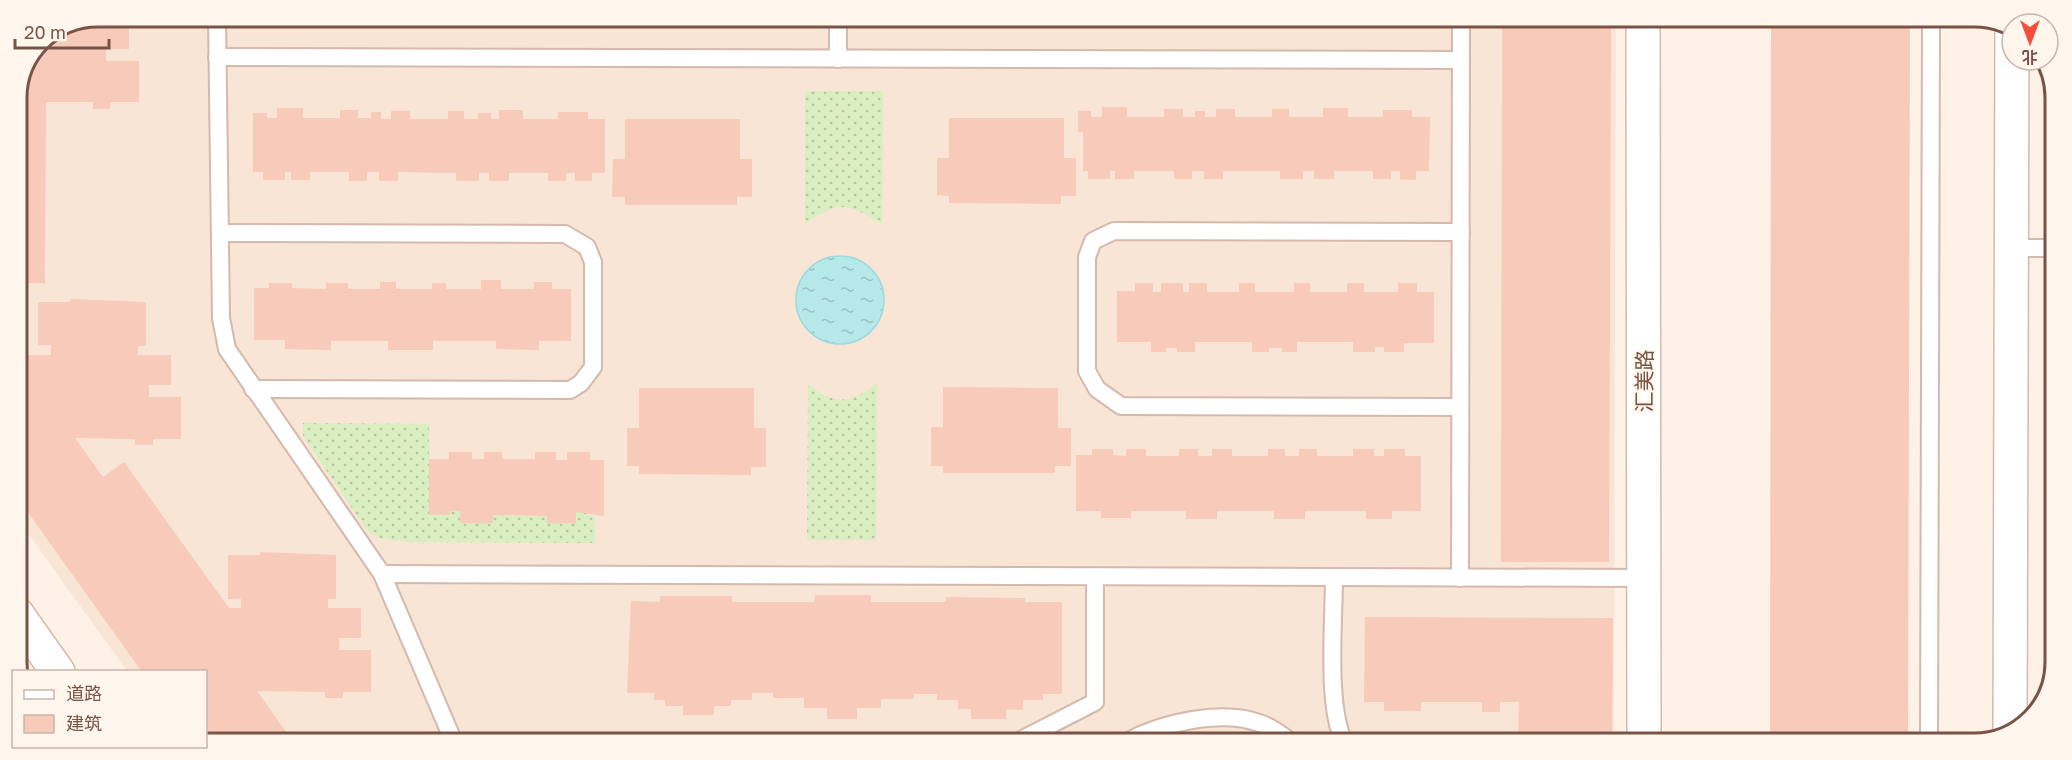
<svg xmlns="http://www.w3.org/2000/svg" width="2072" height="760" viewBox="0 0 2072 760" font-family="'Golos Text','Noto Sans SC',sans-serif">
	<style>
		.residential { fill: #f9e5d5 }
		.grass { fill: url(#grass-dots) }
		.water { fill: url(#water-ripples); stroke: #9cdbdd; stroke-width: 1.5 }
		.building { fill: #f7cab9 }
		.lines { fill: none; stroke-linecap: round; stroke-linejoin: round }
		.service-casing { stroke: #d4b9ac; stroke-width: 20 }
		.minor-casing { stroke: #d4b9ac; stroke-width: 36 }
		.service { stroke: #fff; stroke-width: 16 }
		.minor { stroke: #fff; stroke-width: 33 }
		.labels { text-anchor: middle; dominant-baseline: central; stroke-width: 4.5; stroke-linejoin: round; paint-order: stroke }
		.street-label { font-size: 21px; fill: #7a5347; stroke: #fff6ed }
		.rim { fill: none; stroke: #7a5347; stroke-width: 3 }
	</style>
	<defs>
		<pattern id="grass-dots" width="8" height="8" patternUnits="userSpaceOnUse" patternTransform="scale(1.5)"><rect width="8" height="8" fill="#d9eec1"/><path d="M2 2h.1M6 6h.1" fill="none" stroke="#b5c39f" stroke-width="1.8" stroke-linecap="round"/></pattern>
		<pattern id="water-ripples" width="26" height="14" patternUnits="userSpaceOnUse" patternTransform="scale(1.5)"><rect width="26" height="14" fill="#b7e9ea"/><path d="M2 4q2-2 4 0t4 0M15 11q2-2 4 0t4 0" fill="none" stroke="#9abfbf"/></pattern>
	</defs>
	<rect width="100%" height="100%" fill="#fef1e5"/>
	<path class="residential" d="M98,17L1616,20L1614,743L206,739V672L127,671L17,518V93L41,40Z"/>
	<g class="grass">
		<path d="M805,91H883L882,224C846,203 840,200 805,224Z"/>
		<path d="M808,383C832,406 851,404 877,383L876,540H807Z"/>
		<path d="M303,423L429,424V515H450V511H460V523H493V515L547,516V523H575L576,512H588V515L595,516V543L411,542L377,538L366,529L303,436Z"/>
	</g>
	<circle class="water" cx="840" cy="300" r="44"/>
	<g class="building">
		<path d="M98,16L192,17V25H129V49H106V61H139V102H110V109H93V102H46L45,283H25V355H51V345H38V302H70V299L146,302V346H138V355H171V385H149V397H181V439H153V445H135V439L75,438L103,477L124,462L229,608H241V599H228V555H260V552L336,555V599H328V608H361V638H339V650H371V692H343V698H325V692L257,691L292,740L206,739V672H142L17,497V93L41,40Z"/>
		<path d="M1502,20H1611L1609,562H1501Z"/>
		<path d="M1771,20L1910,21L1908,743H1770Z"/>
		<path d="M1102,107H1127V117H1164V109H1183V117H1195V111H1205V117H1216V109H1235V117H1272V109H1289V117H1323V108H1348V117H1383V110H1412V117H1430L1429,171H1416V180L1400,179V171H1391V179H1373V171H1334V179H1314V171H1303V179H1280V171H1223V179H1204V171H1192V179H1174V171H1134V179H1115V171H1110V179H1088V171H1083V132H1078V111H1091V117H1102Z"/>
		<path d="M277,108H303V118H340V110H358V118H371V112H381V119H391V111H410V119H448V111H464V119H478V113H491V119H499V110H523V119H558V112H588V119H605V173H592V181H575V173H566V181H548V173H509V181H489V173H479V181H456V173L398,172V181H379V172H367V181H349V172H310V180H291V172H285V180H263V172H253V113H267V118H277Z"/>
		<path d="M949,118H1064V158H1076V196H1061V204L949,203V196L937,195V158H949Z"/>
		<path d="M625,119H740V159H752V197H737V205H625V197H612L613,159H625Z"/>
		<path d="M481,280H501V289H534V282H552V289H571V341H539V350L496,349V341H433V350H388V341H331V350L285,349V340H254V288H269V283H292V288L326,289V283H348V289H380V282H396V289H432V283H446V289H481Z"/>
		<path d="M1135,283H1153V292H1161V283H1183V292H1189V283H1207V292H1239V283H1255V292H1294V283H1310V292H1347V283H1364V292H1398V283H1417V292H1434V343H1404V352H1384V347H1375V352H1353V342H1297V352H1282V348H1269V352H1252V342H1195V352H1177V348H1166V352H1151V342H1117V291H1135Z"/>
		<path d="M943,387L1058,388V428H1071V466H1055V473H943V466H931V427H943Z"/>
		<path d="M639,388H754V428H766V467H751V475L639,474V466H627V428H639Z"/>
		<path d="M1092,449H1113V455L1126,456V449H1146V456H1179V449H1198V456H1212V449H1232V456H1268V449H1285V456H1299V449H1317V456H1353V449H1374V456H1384V449H1405V456H1421V511H1392V519H1366V511H1305V519H1274V511H1217V519H1186V511H1131V518H1101V511H1076V455H1092Z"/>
		<path d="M449,452H472V459H484V452H502V459H535V452H556V460H567V452H590V460H604V516L576,512V523H547V516L493,515V523H460V511H450V515H429V459H449Z"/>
		<path d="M815,595H871V602H946V597L1025,598V602H1062V694H1043V700H1023V710L1006,709V719H971V709H958V700H937V694H914V699H881V708H857V719H827V708H804V698H773V693H752V700H731V706H714V715H683V706H665V700H654V693H627L631,601L660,602V596H732V602H814Z"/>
		<path d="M1365,617L1613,618L1612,743L1518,742L1519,702H1500V712H1482V702H1421V711H1384V702H1364Z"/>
	</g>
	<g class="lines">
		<defs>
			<g id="service">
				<path d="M217,17L221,318L227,349L382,574L453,740"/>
				<path d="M217,57L1461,60"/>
				<path d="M838,59V18"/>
				<path d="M220,233L565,234L587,247L593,262V367L581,383L570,390L253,389"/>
				<path d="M2011,248H2054"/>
				<path d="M1460,407L1121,406L1097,389L1087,371V257L1093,241L1114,231L1461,232"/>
				<path d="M382,574L1644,578"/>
				<path d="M1334,577C1334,620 1326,705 1344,742"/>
				<path d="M1460,578L1461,20"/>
				<path d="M1019,741L1095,702V577"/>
				<path d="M1127,742C1160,723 1222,709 1259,723C1269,726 1282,735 1291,742"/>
				<path d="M1929,743L1931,21"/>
			</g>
			<g id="minor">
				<path d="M1643,20L1644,743"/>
				<path d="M17,614L58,672"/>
				<path d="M2010,733L2012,29"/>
			</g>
		</defs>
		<use href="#service" class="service-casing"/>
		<use href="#minor" class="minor-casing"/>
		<use href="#service" class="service"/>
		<use href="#minor" class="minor"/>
	</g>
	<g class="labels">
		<g class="street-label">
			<text transform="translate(1644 381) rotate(-90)">汇美路</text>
		</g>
	</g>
	<path d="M0 0H2072V760H0ZM98 27H1974A71 71 0 0 1 2045 98V662A71 71 0 0 1 1974 733H98A71 71 0 0 1 27 662V98A71 71 0 0 1 98 27Z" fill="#fff6ed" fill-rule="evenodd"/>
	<path class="rim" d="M98 27H1974A71 71 0 0 1 2045 98V662A71 71 0 0 1 1974 733H98A71 71 0 0 1 27 662V98A71 71 0 0 1 98 27Z"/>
	<rect x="12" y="670" width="195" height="78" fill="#fff6ed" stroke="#cab5ab" stroke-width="1.5"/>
	<rect x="24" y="690" width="30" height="9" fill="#ffffff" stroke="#cab5ab" stroke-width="1.5"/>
	<text x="66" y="700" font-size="18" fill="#7a5347">道路</text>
	<rect x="24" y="715" width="30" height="18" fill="#f7cab9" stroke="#cab5ab" stroke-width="1.5"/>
	<text x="66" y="730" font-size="18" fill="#7a5347">建筑</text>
	<g transform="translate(2030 42) rotate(180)"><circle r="28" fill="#fff6ed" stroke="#cab5ab" stroke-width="1.5"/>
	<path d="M0-4.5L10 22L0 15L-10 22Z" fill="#f44f3e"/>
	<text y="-9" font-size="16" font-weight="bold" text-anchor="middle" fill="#7a5347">北</text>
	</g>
	<path d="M15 39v9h94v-9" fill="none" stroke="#7a5347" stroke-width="3"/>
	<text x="24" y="39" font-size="18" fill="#7a5347" stroke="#fff6ed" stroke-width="4.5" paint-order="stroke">20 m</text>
</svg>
